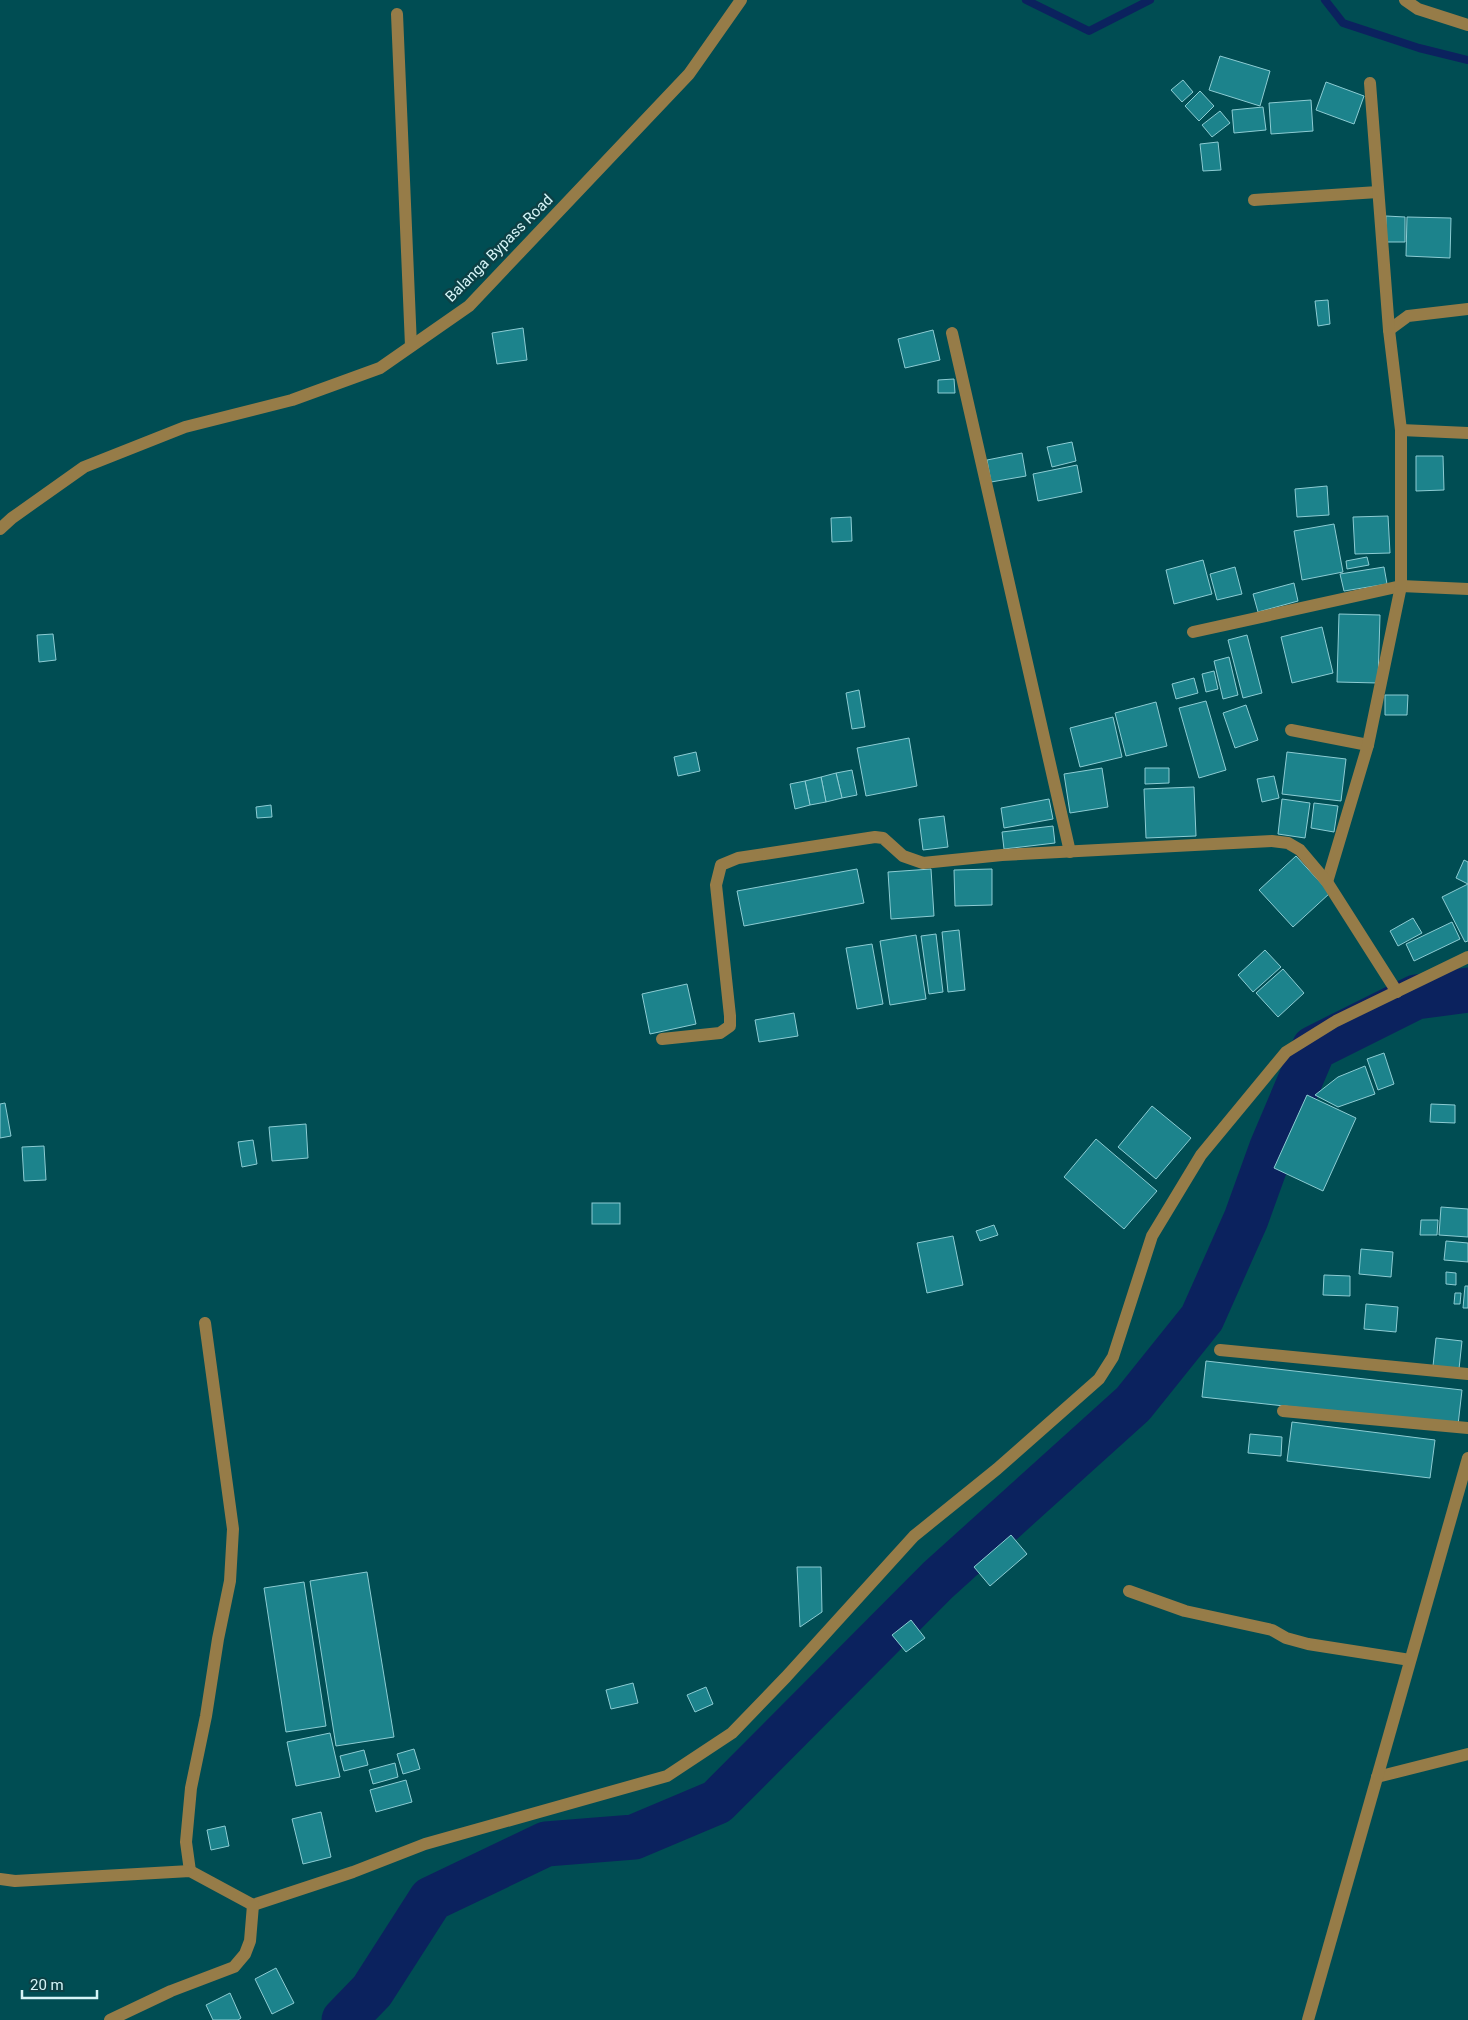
<svg xmlns="http://www.w3.org/2000/svg" width="1468" height="2020" viewBox="0 0 1468 2020" font-family="Roboto,sans-serif">
	<style>
		.lines { fill: none; stroke-linecap: round; stroke-linejoin: round }
		.stream { stroke: #0b225e; stroke-width: 8 }
		.river { stroke: #0b225e; stroke-width: 45 }
		.building { fill: #1c838c; stroke: #8cccd3 }
		.minor { stroke: #967c48; stroke-width: 12 }
		.labels { text-anchor: middle; dominant-baseline: central; stroke-width: 5; stroke-linejoin: round; paint-order: stroke }
		.street-label { font-size: 15px; fill: #d5f4f7; stroke: #0c4045 }
	</style>
	<rect width="100%" height="100%" fill="#004d53"/>
	<g class="lines">
		<g class="stream">
			<path d="M1026,0L1089,31L1150,0"/>
			<path d="M1325,0L1343,23L1419,48L1468,60"/>
		</g>
		<path class="river" d="M344,2020L372,1991L431,1899L546,1844L634,1837L717,1802L938,1580L1133,1404L1202,1318L1246,1219L1272,1147L1314,1048L1416,997L1468,990"/>
	</g>
	<g class="building">
		<path d="M1220,56L1270,71L1260,106L1209,90Z"/>
		<path d="M1183,80L1193,92L1182,102L1171,90Z"/>
		<path d="M1326,82L1364,96L1354,124L1316,110Z"/>
		<path d="M1200,91L1214,106L1199,121L1185,106Z"/>
		<path d="M1311,100L1313,131L1271,134L1269,103Z"/>
		<path d="M1263,107L1266,130L1234,133L1232,110Z"/>
		<path d="M1220,111L1230,123L1212,137L1202,125Z"/>
		<path d="M1218,142L1221,170L1203,171L1200,144Z"/>
		<path d="M1386,216L1405,217V242H1386Z"/>
		<path d="M1407,217L1451,218L1450,258L1406,256Z"/>
		<path d="M1328,300L1330,324L1318,326L1315,301Z"/>
		<path d="M523,328L527,360L497,364L492,333Z"/>
		<path d="M933,330L940,360L905,368L898,339Z"/>
		<path d="M954,379L955,393H938V380Z"/>
		<path d="M1072,442L1076,461L1052,467L1047,447Z"/>
		<path d="M1022,453L1026,476L991,482L987,460Z"/>
		<path d="M1416,456H1443L1444,490L1416,491Z"/>
		<path d="M1077,465L1082,492L1038,501L1033,474Z"/>
		<path d="M1327,486L1329,515L1297,517L1295,489Z"/>
		<path d="M1388,516L1390,553L1355,554L1353,517Z"/>
		<path d="M851,517L852,541L832,542L831,518Z"/>
		<path d="M1334,524L1343,572L1302,580L1294,531Z"/>
		<path d="M1367,557L1369,565L1347,569L1346,561Z"/>
		<path d="M1203,560L1212,594L1174,604L1166,570Z"/>
		<path d="M1235,567L1242,594L1217,600L1210,574Z"/>
		<path d="M1384,567L1387,584L1344,591L1340,574Z"/>
		<path d="M1294,583L1298,601L1258,612L1253,594Z"/>
		<path d="M1339,614L1380,615L1378,683L1337,682Z"/>
		<path d="M1322,627L1333,673L1292,683L1281,637Z"/>
		<path d="M53,634L56,660L39,662L37,635Z"/>
		<path d="M1247,635L1262,693L1243,698L1228,640Z"/>
		<path d="M1229,657L1238,695L1223,699L1214,661Z"/>
		<path d="M1214,671L1218,689L1206,692L1202,674Z"/>
		<path d="M1194,678L1198,693L1176,699L1172,684Z"/>
		<path d="M859,690L865,727L852,729L846,693Z"/>
		<path d="M1385,695H1408L1407,715H1385Z"/>
		<path d="M1206,701L1226,770L1199,778L1179,708Z"/>
		<path d="M1156,702L1167,746L1126,756L1115,713Z"/>
		<path d="M1246,705L1258,740L1235,748L1223,713Z"/>
		<path d="M1113,717L1122,757L1080,767L1070,728Z"/>
		<path d="M909,738L917,786L866,796L857,748Z"/>
		<path d="M696,752L700,771L678,776L674,757Z"/>
		<path d="M1287,752L1346,759L1341,801L1282,794Z"/>
		<path d="M1102,768L1108,807L1070,813L1064,774Z"/>
		<path d="M1145,768H1169V783L1145,784Z"/>
		<path d="M852,770L857,795L842,798L836,773Z"/>
		<path d="M836,773L842,798L826,802L821,777Z"/>
		<path d="M1274,776L1279,798L1262,802L1257,779Z"/>
		<path d="M821,777L826,802L810,805L805,781Z"/>
		<path d="M805,781L810,805L795,809L790,784Z"/>
		<path d="M1194,787L1196,836L1146,838L1144,789Z"/>
		<path d="M1049,799L1053,819L1004,828L1001,808Z"/>
		<path d="M1282,799L1310,803L1305,838L1278,834Z"/>
		<path d="M1314,803L1338,806L1334,832L1311,828Z"/>
		<path d="M271,805L272,817L257,818L256,807Z"/>
		<path d="M944,816L948,847L923,850L919,819Z"/>
		<path d="M1053,826L1055,843L1004,849L1002,832Z"/>
		<path d="M1296,856L1330,893L1293,927L1259,890Z"/>
		<path d="M1464,860L1468,862V884L1456,878Z"/>
		<path d="M857,869L864,903L744,926L737,891Z"/>
		<path d="M931,869L934,916L891,919L888,872Z"/>
		<path d="M992,869V905L955,906L954,870Z"/>
		<path d="M1468,884V941L1465,942L1442,897Z"/>
		<path d="M1413,918L1422,933L1398,946L1390,931Z"/>
		<path d="M1452,922L1460,939L1414,961L1406,944Z"/>
		<path d="M959,930L965,990L948,992L942,932Z"/>
		<path d="M936,934L943,992L929,994L921,936Z"/>
		<path d="M916,935L926,999L890,1005L880,941Z"/>
		<path d="M872,944L883,1004L857,1009L846,948Z"/>
		<path d="M1265,950L1281,967L1253,992L1238,975Z"/>
		<path d="M1283,969L1304,993L1278,1017L1256,993Z"/>
		<path d="M687,984L696,1024L650,1034L642,994Z"/>
		<path d="M794,1013L798,1036L759,1042L755,1020Z"/>
		<path d="M1384,1053L1394,1084L1378,1090L1367,1059Z"/>
		<path d="M1365,1066L1375,1094L1338,1107L1315,1095L1338,1077Z"/>
		<path d="M1307,1095L1356,1118L1323,1191L1274,1168Z"/>
		<path d="M5,1103L11,1136L0,1138V1104Z"/>
		<path d="M1431,1104L1455,1105V1123L1430,1122Z"/>
		<path d="M1152,1106L1191,1138L1156,1179L1118,1147Z"/>
		<path d="M306,1124L308,1158L272,1161L269,1127Z"/>
		<path d="M1096,1139L1157,1191L1124,1229L1064,1177Z"/>
		<path d="M253,1140L257,1164L242,1167L238,1142Z"/>
		<path d="M44,1146L46,1180L24,1181L22,1147Z"/>
		<rect x="592" y="1203" width="28" height="21"/>
		<path d="M1441,1207L1468,1209V1237L1439,1235Z"/>
		<path d="M1421,1220H1438L1437,1235H1420Z"/>
		<path d="M994,1225L998,1235L980,1241L976,1231Z"/>
		<path d="M953,1236L963,1285L927,1293L917,1243Z"/>
		<path d="M1446,1241L1468,1243V1262L1444,1260Z"/>
		<path d="M1361,1249L1393,1252L1391,1277L1359,1274Z"/>
		<path d="M1446,1272L1456,1273V1285L1446,1284Z"/>
		<path d="M1324,1275L1350,1276V1296L1323,1295Z"/>
		<path d="M1465,1286H1468V1308H1463Z"/>
		<path d="M1455,1293H1461L1460,1304H1454Z"/>
		<path d="M1366,1304L1398,1307L1396,1332L1364,1329Z"/>
		<path d="M1436,1338L1462,1341L1459,1369L1433,1366Z"/>
		<path d="M1206,1361L1462,1390L1458,1425L1202,1397Z"/>
		<path d="M1292,1422L1435,1440L1430,1478L1287,1461Z"/>
		<path d="M1250,1434L1282,1437L1281,1456L1248,1453Z"/>
		<path d="M1011,1535L1027,1554L990,1586L974,1567Z"/>
		<path d="M797,1567H821L822,1612L800,1627Z"/>
		<path d="M367,1572L394,1737L336,1746L310,1581Z"/>
		<path d="M304,1582L326,1726L286,1732L264,1588Z"/>
		<path d="M911,1620L925,1638L906,1652L892,1635Z"/>
		<path d="M633,1683L638,1703L611,1709L606,1690Z"/>
		<path d="M706,1687L713,1704L695,1712L687,1695Z"/>
		<path d="M330,1733L340,1777L296,1786L287,1742Z"/>
		<path d="M414,1749L420,1769L403,1774L397,1754Z"/>
		<path d="M364,1750L368,1765L344,1771L340,1756Z"/>
		<path d="M395,1763L398,1777L373,1784L369,1770Z"/>
		<path d="M406,1780L412,1802L376,1812L370,1790Z"/>
		<path d="M321,1812L331,1857L303,1864L292,1819Z"/>
		<path d="M225,1826L229,1846L211,1850L207,1830Z"/>
		<path d="M276,1968L294,2003L272,2014L255,1979Z"/>
		<path d="M230,1993L241,2018L238,2020H213L206,2005Z"/>
	</g>
	<g class="lines">
		<g class="minor">
			<path d="M1405,0L1418,9L1468,25"/>
			<path d="M397,14L411,346"/>
			<path d="M1254,200L1378,192"/>
			<path d="M1389,330L1408,316L1468,309"/>
			<path d="M952,333L1070,852"/>
			<path d="M1401,430L1468,433"/>
			<path d="M0,529L12,518L84,467L185,427L292,400L380,368L469,306L689,74L741,0"/>
			<path d="M1193,632L1401,586L1468,589"/>
			<path d="M1291,730L1368,745"/>
			<path d="M1327,882L1368,745L1401,586V430L1389,330L1370,83"/>
			<path d="M662,1039L720,1033L730,1026V1016L716,885L721,865L738,858L875,837L883,838L903,856L923,863L1002,855L1272,841L1288,843L1300,850L1327,882L1397,992"/>
			<path d="M1220,1350L1468,1374"/>
			<path d="M1283,1411L1468,1428"/>
			<path d="M1129,1591L1185,1611L1272,1630L1286,1638L1308,1644L1410,1660"/>
			<path d="M1377,1777L1468,1754"/>
			<path d="M190,1871L186,1842L191,1788L206,1716L218,1639L230,1581L233,1529L205,1323"/>
			<path d="M0,1879L15,1881L190,1871L253,1905L353,1872L425,1844L667,1776L732,1733L786,1677L914,1536L997,1469L1099,1379L1113,1357L1152,1236L1201,1155L1286,1052L1336,1021L1468,957"/>
			<path d="M110,2020L171,1991L234,1967L245,1954L250,1941L253,1905"/>
			<path d="M1308,2020L1468,1458"/>
		</g>
	</g>
	<g class="labels">
		<g class="street-label">
			<text transform="translate(499 248) rotate(-45)">Balanga Bypass Road</text>
		</g>
	</g>
	<path d="M22 1990v8h75v-8" fill="none" stroke="#d5f4f7" stroke-width="2.5"/>
	<text x="30" y="1990" font-size="15" fill="#d5f4f7" stroke="#0c4045" stroke-width="4" paint-order="stroke">20 m</text>
</svg>
